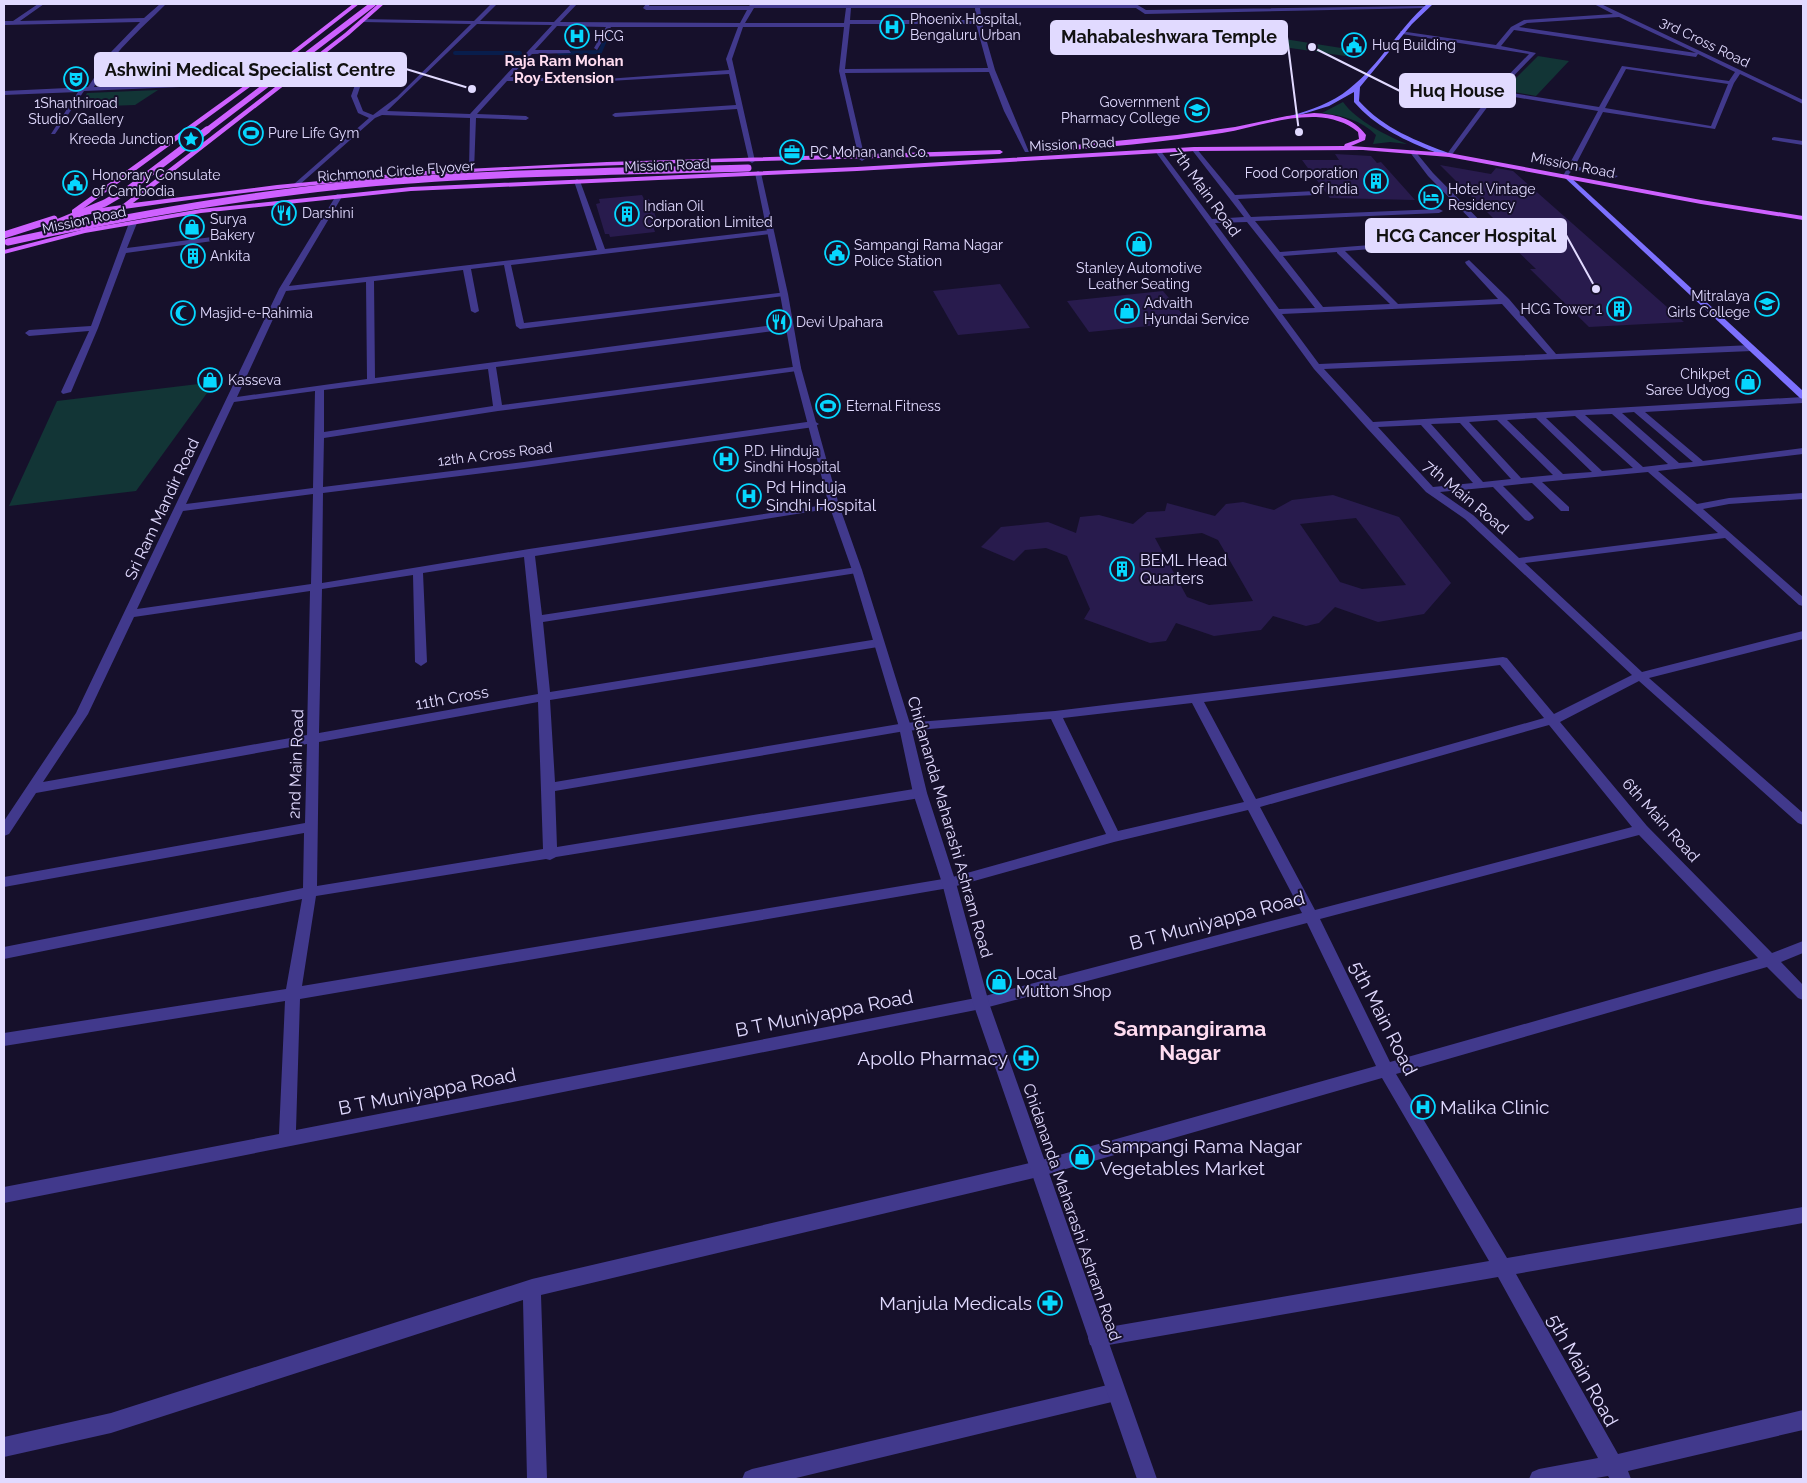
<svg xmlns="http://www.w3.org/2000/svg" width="1807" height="1483" font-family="Raleway,sans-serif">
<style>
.green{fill:#123536}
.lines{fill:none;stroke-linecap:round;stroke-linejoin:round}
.stream{stroke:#081d4c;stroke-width:4}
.building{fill:#281b4d;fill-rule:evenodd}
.minor{fill:#41398c;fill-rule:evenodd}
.tertiary{fill:#41398c;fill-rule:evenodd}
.secondary{fill:#7d71ff;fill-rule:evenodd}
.primary{fill:#ce61ff;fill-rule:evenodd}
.primary-bridge-far1{stroke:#ce61ff;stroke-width:5.5}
.primary-bridge{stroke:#ce61ff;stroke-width:7}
.labels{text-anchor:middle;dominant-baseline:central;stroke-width:4;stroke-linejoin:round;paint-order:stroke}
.far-poi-label{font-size:14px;fill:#e1daff;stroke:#16102b;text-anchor:start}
.far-street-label{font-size:14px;fill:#e1daff;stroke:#16102b}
.far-neighbourhood-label{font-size:15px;font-weight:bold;fill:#ffdcf0;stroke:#16102b}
.street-label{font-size:16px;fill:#e1daff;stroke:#16102b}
.poi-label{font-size:16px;fill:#e1daff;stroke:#16102b;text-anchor:start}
.near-street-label{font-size:19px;fill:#e1daff;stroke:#16102b}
.near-poi-label{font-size:19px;fill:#e1daff;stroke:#16102b;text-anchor:end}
.near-neighbourhood-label{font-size:21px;font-weight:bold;fill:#ffdcf0;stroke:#16102b}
.leader{fill:none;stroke:#e1daff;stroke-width:2}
.callout-dot{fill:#e1daff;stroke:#16102b;stroke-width:2}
.callout{fill:#e1daff;stroke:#e1daff;stroke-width:2}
.callout-label{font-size:18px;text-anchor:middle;font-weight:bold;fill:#111}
</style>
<rect width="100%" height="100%" fill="#16102b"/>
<g class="green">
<polygon points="1278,38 1354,50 1345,56 1270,45"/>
<polygon points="1538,56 1569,61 1536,96 1504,90"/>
<polygon points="158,90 135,105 79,107 87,93"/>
<path d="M1343 102C1357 121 1385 135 1407 144L1390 142 1373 144 1376 135C1361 120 1342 115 1322 113Z"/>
<polygon points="215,382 136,491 9,506 57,401"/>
</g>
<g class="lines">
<g class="stream">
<polyline points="455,53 520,53"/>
<polyline points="559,53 600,52 609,31"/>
</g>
</g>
<g class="building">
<polygon points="1335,154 1371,156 1377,163 1381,162 1415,200 1330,198 1302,160 1339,160"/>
<polygon points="1440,165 1491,174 1496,168 1513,171 1684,322 1589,327 1530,269 1536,269 1508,242 1517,242"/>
<polygon points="642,195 644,199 649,199 659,225 653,226 655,232 610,237 609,234 605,234 596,204 600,203 599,199"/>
<polygon points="1000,284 1030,328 958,335 933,291"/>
<polygon points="1163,291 1189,322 1089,332 1067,301"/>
<path d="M1333 495 1399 517 1451 583 1424 614 1378 622 1335 607 1319 623 1306 626 1273 616 1261 630 1214 636 1176 623 1166 641 1150 643 1084 619 1090 609 1067 556 1046 548 1025 550 1014 561 981 547 1001 527 1048 522 1076 533 1080 517 1099 515 1133 524 1147 512 1165 511 1167 503 1215 516 1226 504 1243 502 1274 510 1292 500ZM1356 518 1406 585 1362 589 1340 582 1300 524ZM1202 533 1218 540 1253 601 1209 605 1187 597 1155 538Z"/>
</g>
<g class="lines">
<g class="minor">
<path d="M38 4H44L20 21 144 18 160 4H166C139 31 112 53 94 87L252 80 255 82 252 84 84 91 55 134H51L78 92 4 95V91L88 87 111 52 140 22 4 25V21H13Z"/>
<path d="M491 4H497L480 21 554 22 571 4H577L560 22 740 23 747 10H646L643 8 646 4H650L649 6H749L751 4 1132 5 1131 4H1136L1146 10 1424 6 1427 8 1145 14 1136 8H980L983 28 995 70 1029 152H1025L1004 111 989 72 845 73 865 159 862 161 859 159 839 71 844 27H743L732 59 755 161 752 163 749 161 737 109 615 117 612 115 615 113 736 105 729 74 609 81 606 79 729 70 726 59 738 27H611L597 50 594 48 606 27 557 26 535 50H569L571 53 532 54 510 77 546 78 548 81H507L477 114 526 116 529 118 526 120 476 118 474 171 469 170 470 118 382 115 375 118 298 186H294V184L369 118 358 113 351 96 359 74 364 75 357 96 363 111 373 115 397 97 471 24 362 22 360 19 474 21ZM754 8H846L844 23H745ZM851 8H975L976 20H850ZM477 24 552 25 470 114 387 111ZM850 24H976L988 68 845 69Z"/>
<path d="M1594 4H1601L1803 100V104L1740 74 1734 83 1715 129 1603 112 1575 166 1618 176 1615 178 1573 169 1566 178 1563 176 1598 111 1497 94 1451 156H1447V154L1493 91 1529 54 1402 34 1400 31 1496 45 1511 27 1524 20 1613 14ZM1619 17 1696 53 1519 27 1527 23ZM1514 30 1696 57 1698 54 1735 72 1729 81 1622 66 1599 107 1499 91 1536 53 1501 46ZM1626 69 1728 84 1711 126 1605 108Z"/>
<polygon points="1774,137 1803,141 1803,145 1772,140 1772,138"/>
<path d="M1192 148H1196L1235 195 1315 191 1319 193 1315 195 1238 199 1251 217 1439 209 1443 211 1439 213 1255 221 1280 252 1487 236 1428 176 1409 151 1414 150 1433 173 1497 238 1493 240 1345 251 1398 304 1498 299 1466 264 1465 262 1469 260 1509 299 1556 354 1752 345 1756 348 1752 351 1324 369 1373 422 1803 397V403L1645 412 1703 461 1803 448V454L1658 471 1697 504 1729 498 1803 493V499L1729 504 1703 509 1803 597V606L1799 605 1725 538 1525 563 1642 672 1803 631V639L1649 678 1803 813V825L1798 823 1639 681 1560 722 1647 826 1772 953 1803 941V953L1781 962 1803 985V1000L1798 998 1767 967 1396 1074 1507 1258 1803 1207V1223L1516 1274 1618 1454 1803 1410V1430L1628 1471 1631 1479H1610L1608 1476 1590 1479H1529L1532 1472 1539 1469 1598 1458 1498 1277 1097 1347 1090 1345 1088 1338 1090 1331 1097 1329 1489 1261 1382 1078 1038 1177 541 1295 547 1479H527L523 1300 111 1433 4 1457V1437L111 1413 532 1279 1038 1161 1376 1066 1307 923 981 1009 4 1203V1187L279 1134 285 1001 4 1046V1033L286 989 302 899 4 959V947L303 888 304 833 4 887V877L305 823 307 744 36 793 9 834 4 836V821L76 713 279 289 337 194 343 195 289 286 597 250 574 181 577 179 580 181 605 249 770 230 774 232 770 234 511 265 524 323 787 292V296H784L520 329 516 326 504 265 471 269 479 311 475 313 471 311 463 270 374 281 375 378 789 323 793 326 789 329 496 367 502 405 800 366 801 368 797 371 498 411 324 438 323 487 524 462 814 421 819 424 814 427 524 468 323 493 322 583 529 549 838 503V507L834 508 535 556 542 615 857 567 862 570 857 573 543 622 550 692 878 639 884 643 878 647 550 700 555 782 905 723 1055 711 1503 657 1507 658 1554 714 1632 675 1465 519 1426 492 1366 427 1314 369 1155 151 1160 150 1212 219 1244 217 1192 150ZM1247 222 1315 308 1279 309 1215 223ZM1337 252V253L1390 304 1323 307 1283 256ZM366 282 367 379 237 397 286 291ZM1502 304 1547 354 1319 364 1282 314ZM488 369 493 406 324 432V390ZM315 391 313 488 186 504 234 402ZM1634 412 1693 462 1679 463 1622 413ZM1612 414 1668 464 1643 467 1585 415ZM1575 416 1633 468 1602 471 1546 418ZM1536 418 1592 472 1563 474 1507 420ZM1497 420 1553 475 1521 478 1469 422ZM1459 423H1460L1511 479 1483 482 1431 424ZM1421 425 1473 483 1433 487 1378 427ZM1648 472 1718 533 1519 558 1473 515 1440 492 1493 487 1525 520 1529 521 1534 518 1533 516 1503 486 1532 483 1561 511H1569V507L1542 482ZM313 494 311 584 137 609 183 511ZM524 557 538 694 319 733 322 589 413 575 415 662 421 666 427 662 423 573ZM310 591 307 735 43 782 88 714 134 617ZM1500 665 1544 718 1256 799 1204 702ZM538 702 543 849 317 886 319 742ZM1192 703 1244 802 1118 831 1063 718ZM1051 719 1106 834 949 878 302 986 316 896 546 859 550 860 556 857 920 798 927 793 920 788 557 847 555 791 905 731ZM1549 725 1632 827 1315 910 1260 807ZM1248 810 1302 913 981 997 296 1130 300 999 949 888 1114 842ZM1639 835 1758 958 1390 1062 1320 919Z"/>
<polygon points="133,221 137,223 127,248 220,236 224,238 220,240 126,253 98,328 71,392 63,394 61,392 89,331 29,336 25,333 29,330 91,326 129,223"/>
<polygon points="1116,1383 1123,1385 1125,1392 1123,1399 1116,1401 792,1479 742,1479 745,1472 752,1469"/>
</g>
<polygon class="tertiary" points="758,171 761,173 788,294 801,368 839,505 862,570 911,727 927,793 956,883 989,1003 1157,1479 1137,1479 973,1003 942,883 913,793 899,727 852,570 829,505 793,368 780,294 755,173"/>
<g class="secondary">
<path d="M1427 4H1433L1412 24 1360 87 1359 101C1384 129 1417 141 1451 154V156C1444 157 1436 152 1429 150 1400 138 1375 126 1354 102V92L1329 106 1290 118V116C1311 110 1332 103 1349 89 1380 65 1398 29 1427 4Z"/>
<polygon points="1564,175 1568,175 1803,391 1803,399 1800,398 1564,177"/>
</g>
<g class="primary">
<path d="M353 4H359L295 54 80 211 122 205 345 33 378 4H384L349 35 133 203 277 185 426 171 607 162 1000 150 1003 152 1000 154C808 162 616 161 424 175 308 184 193 198 78 216L72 214V210L291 52Z"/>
<path d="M1314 113C1334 114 1354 118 1366 135L1365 140 1351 146 1449 153 1701 200 1803 216V220L1701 204 1449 157 1363 150 1194 151 857 171 411 191 201 213 85 233 4 254V250L85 229 201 209 411 187 857 167 1194 147 1344 146 1345 144 1359 139 1358 132C1346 122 1332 118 1316 117 1284 116 1253 128 1222 133 1162 142 1103 148 1043 152L1040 150 1043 148 1177 135 1235 127 1287 116Z"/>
</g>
<polyline class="primary-bridge-far1" points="206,131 373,4"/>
<g class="primary-bridge">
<polyline points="47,227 105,203 129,189 207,130"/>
<polyline points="4,235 54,219"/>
<path d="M8 242C118 218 228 198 340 186 475 172 612 172 748 168"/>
</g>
</g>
<defs>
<g id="hospital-ring" transform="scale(1.25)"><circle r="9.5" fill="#16102b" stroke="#06d7ff" stroke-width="1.5"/><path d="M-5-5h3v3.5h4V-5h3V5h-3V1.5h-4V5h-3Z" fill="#06d7ff"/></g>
<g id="civic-ring" transform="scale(1.25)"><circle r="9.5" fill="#16102b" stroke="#06d7ff" stroke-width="1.5"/><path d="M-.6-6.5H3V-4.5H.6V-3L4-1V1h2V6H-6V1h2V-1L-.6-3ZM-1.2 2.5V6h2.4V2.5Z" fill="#06d7ff"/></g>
<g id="theatre-ring" transform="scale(1.25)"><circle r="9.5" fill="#16102b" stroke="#06d7ff" stroke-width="1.5"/><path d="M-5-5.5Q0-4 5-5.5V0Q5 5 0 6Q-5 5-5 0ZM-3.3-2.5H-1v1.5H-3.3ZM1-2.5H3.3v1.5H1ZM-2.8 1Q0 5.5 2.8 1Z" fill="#06d7ff"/></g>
<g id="university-ring" transform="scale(1.25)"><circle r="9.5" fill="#16102b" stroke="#06d7ff" stroke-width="1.5"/><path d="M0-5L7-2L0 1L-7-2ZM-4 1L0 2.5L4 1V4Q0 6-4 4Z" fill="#06d7ff"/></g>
<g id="stadium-ring" transform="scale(1.25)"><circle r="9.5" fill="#16102b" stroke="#06d7ff" stroke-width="1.5"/><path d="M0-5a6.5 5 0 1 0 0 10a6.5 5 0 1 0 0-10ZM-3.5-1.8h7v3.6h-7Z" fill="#06d7ff"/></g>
<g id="sight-ring" transform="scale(1.25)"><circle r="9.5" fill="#16102b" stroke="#06d7ff" stroke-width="1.5"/><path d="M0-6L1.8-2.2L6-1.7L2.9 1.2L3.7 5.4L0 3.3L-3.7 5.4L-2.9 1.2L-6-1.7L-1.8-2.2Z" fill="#06d7ff"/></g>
<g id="office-ring" transform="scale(1.25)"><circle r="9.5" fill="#16102b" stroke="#06d7ff" stroke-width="1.5"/><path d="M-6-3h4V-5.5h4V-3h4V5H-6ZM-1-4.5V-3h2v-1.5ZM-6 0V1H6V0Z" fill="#06d7ff"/></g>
<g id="building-ring" transform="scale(1.25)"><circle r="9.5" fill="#16102b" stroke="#06d7ff" stroke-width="1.5"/><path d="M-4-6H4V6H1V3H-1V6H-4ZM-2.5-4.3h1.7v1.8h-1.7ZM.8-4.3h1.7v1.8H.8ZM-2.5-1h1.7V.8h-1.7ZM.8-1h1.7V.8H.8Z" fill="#06d7ff"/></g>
<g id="hotel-ring" transform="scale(1.25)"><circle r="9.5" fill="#16102b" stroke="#06d7ff" stroke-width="1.5"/><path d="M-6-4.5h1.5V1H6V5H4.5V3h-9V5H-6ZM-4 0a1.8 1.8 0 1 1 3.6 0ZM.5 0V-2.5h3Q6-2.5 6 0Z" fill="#06d7ff"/></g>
<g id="restaurant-ring" transform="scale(1.25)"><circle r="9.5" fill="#16102b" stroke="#06d7ff" stroke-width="1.5"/><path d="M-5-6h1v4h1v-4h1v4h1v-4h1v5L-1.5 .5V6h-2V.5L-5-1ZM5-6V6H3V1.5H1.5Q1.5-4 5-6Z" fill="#06d7ff"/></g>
<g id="shop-ring" transform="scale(1.25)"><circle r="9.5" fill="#16102b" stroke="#06d7ff" stroke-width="1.5"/><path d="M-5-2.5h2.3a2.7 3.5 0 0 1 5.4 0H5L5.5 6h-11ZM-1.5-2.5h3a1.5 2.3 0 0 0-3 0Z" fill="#06d7ff"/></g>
<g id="school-ring" transform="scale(1.25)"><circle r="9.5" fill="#16102b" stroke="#06d7ff" stroke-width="1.5"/><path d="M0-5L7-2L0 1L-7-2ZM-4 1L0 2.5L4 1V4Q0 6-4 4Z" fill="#06d7ff"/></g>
<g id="mosque-ring" transform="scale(1.25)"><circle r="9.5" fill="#16102b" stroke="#06d7ff" stroke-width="1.5"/><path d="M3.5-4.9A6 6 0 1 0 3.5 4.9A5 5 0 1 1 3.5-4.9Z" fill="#06d7ff"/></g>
<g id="pharmacy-ring" transform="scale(1.25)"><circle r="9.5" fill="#16102b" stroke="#06d7ff" stroke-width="1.5"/><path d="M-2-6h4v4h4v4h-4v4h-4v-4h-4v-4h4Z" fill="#06d7ff"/></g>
</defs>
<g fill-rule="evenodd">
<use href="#hospital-ring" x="892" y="27"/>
<use href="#hospital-ring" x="577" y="36"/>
<use href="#civic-ring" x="1354" y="45"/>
<use href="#theatre-ring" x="76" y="79"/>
<use href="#university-ring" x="1197" y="110"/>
<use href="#stadium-ring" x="251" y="133"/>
<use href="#sight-ring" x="191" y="139"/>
<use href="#office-ring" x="792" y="152"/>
<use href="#building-ring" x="1376" y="181"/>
<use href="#civic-ring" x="75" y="183"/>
<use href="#hotel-ring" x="1431" y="197"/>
<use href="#restaurant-ring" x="284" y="213"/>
<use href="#building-ring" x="627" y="214"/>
<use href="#shop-ring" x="192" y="227"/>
<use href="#shop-ring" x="1139" y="244"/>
<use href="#civic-ring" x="837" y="253"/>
<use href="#building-ring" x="193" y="256"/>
<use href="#school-ring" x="1767" y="304"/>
<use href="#building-ring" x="1619" y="309"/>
<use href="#shop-ring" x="1127" y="311"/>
<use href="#mosque-ring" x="183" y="313"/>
<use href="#restaurant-ring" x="779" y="322"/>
<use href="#shop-ring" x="210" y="380"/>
<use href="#shop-ring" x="1748" y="382"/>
<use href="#stadium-ring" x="828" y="406"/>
<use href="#hospital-ring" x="726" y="459"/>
<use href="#hospital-ring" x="749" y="496"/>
<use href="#building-ring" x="1122" y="569"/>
<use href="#shop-ring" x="999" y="982"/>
<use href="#pharmacy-ring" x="1026" y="1058"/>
<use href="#hospital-ring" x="1423" y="1107"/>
<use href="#shop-ring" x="1082" y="1157"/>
<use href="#pharmacy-ring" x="1050" y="1303"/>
</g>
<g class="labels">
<g class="far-poi-label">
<text x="910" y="19">Phoenix Hospital,<tspan x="910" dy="16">Bengaluru Urban</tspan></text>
<text x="594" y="36">HCG</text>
<text x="1372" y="45">Huq Building</text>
<text x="1180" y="102" text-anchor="end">Government<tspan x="1180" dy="16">Pharmacy College</tspan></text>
<text x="76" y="103" text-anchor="middle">1Shanthiroad<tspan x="76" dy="16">Studio/Gallery</tspan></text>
<text x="268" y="133">Pure Life Gym</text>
<text x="174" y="139" text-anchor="end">Kreeda Junction</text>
<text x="810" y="152">PC Mohan and Co.</text>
<text x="1358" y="173" text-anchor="end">Food Corporation<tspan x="1358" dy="16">of India</tspan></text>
<text x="92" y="175">Honorary Consulate<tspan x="92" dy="16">of Cambodia</tspan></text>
<text x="1448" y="189">Hotel Vintage<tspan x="1448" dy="16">Residency</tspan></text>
<text x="644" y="206">Indian Oil<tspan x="644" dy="16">Corporation Limited</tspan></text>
<text x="302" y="213">Darshini</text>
<text x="210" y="219">Surya<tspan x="210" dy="16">Bakery</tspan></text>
<text x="854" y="245">Sampangi Rama Nagar<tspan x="854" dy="16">Police Station</tspan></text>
<text x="210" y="256">Ankita</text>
<text x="1139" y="268" text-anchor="middle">Stanley Automotive<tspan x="1139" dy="16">Leather Seating</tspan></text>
<text x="1750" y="296" text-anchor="end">Mitralaya<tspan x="1750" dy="16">Girls College</tspan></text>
<text x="1144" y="303">Advaith<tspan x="1144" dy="16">Hyundai Service</tspan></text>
<text x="1602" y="309" text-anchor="end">HCG Tower 1</text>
<text x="200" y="313">Masjid-e-Rahimia</text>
<text x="796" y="322">Devi Upahara</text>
<text x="1730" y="374" text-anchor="end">Chikpet<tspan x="1730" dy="16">Saree Udyog</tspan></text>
<text x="228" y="380">Kasseva</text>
<text x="846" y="406">Eternal Fitness</text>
<text x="744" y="451">P.D. Hinduja<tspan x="744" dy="16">Sindhi Hospital</tspan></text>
</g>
<g class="far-street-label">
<text transform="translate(1705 42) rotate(26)">3rd Cross Road</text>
<text transform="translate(1072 144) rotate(-3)">Mission Road</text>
<text transform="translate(667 165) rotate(-2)">Mission Road</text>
<text transform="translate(1573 165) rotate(11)">Mission Road</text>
<text transform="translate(396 171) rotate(-4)">Richmond Circle Flyover</text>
<text transform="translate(84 220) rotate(-12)">Mission Road</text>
<text transform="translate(495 454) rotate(-7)">12th A Cross Road</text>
</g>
<g class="far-neighbourhood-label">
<text x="564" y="61">Raja Ram Mohan<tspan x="564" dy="17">Roy Extension</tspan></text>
</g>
<g class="street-label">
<text transform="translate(1206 192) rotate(54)">7th Main Road</text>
<text transform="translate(1466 497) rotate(40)">7th Main Road</text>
<text transform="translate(162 509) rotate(-65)">Sri Ram Mandir Road</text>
<text transform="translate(452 698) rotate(-10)">11th Cross</text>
<text transform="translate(296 764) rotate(-88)">2nd Main Road</text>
<text transform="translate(1661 820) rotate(48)">6th Main Road</text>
<text transform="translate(950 827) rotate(74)">Chidananda Maharashi Ashram Road</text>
<text transform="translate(1072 1212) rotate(71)">Chidananda Maharashi Ashram Road</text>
</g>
<g class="poi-label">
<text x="766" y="487">Pd Hinduja<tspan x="766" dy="18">Sindhi Hospital</tspan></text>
<text x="1140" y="560">BEML Head<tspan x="1140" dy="18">Quarters</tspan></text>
<text x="1016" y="973">Local<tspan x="1016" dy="18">Mutton Shop</tspan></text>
</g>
<g class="near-street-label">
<text transform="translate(1217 920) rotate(-15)">B T Muniyappa Road</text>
<text transform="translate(824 1013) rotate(-11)">B T Muniyappa Road</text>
<text transform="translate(1384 1018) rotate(63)">5th Main Road</text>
<text transform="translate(427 1091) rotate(-11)">B T Muniyappa Road</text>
<text transform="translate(1583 1370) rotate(61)">5th Main Road</text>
</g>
<g class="near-poi-label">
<text x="1008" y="1058">Apollo Pharmacy</text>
<text x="1440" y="1107" text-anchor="start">Malika Clinic</text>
<text x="1100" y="1146" text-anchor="start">Sampangi Rama Nagar<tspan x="1100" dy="22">Vegetables Market</tspan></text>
<text x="1032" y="1303">Manjula Medicals</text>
</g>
<g class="near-neighbourhood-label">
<text x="1190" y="1028">Sampangirama<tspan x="1190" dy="24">Nagar</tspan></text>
</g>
</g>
<path class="leader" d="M1299 132L1287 37M472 89L406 69M1312 47L1400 91M1596 289L1566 235"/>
<g class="callout-dot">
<circle cx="1299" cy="132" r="5"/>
<circle cx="472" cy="89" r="5"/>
<circle cx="1312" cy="47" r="5"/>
<circle cx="1596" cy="289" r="5"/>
</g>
<g class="callout">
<rect x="1051" y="21" width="236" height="33" rx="5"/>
<rect x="95" y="53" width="311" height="33" rx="5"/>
<rect x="1400" y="74" width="115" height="33" rx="5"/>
<rect x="1366" y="219" width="200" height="33" rx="5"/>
</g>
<g class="callout-label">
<text x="1169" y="43">Mahabaleshwara Temple</text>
<text x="250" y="76">Ashwini Medical Specialist Centre</text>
<text x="1457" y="97">Huq House</text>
<text x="1466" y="242">HCG Cancer Hospital</text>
</g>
<rect width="1807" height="1483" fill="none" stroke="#e1daff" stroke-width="10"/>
</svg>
